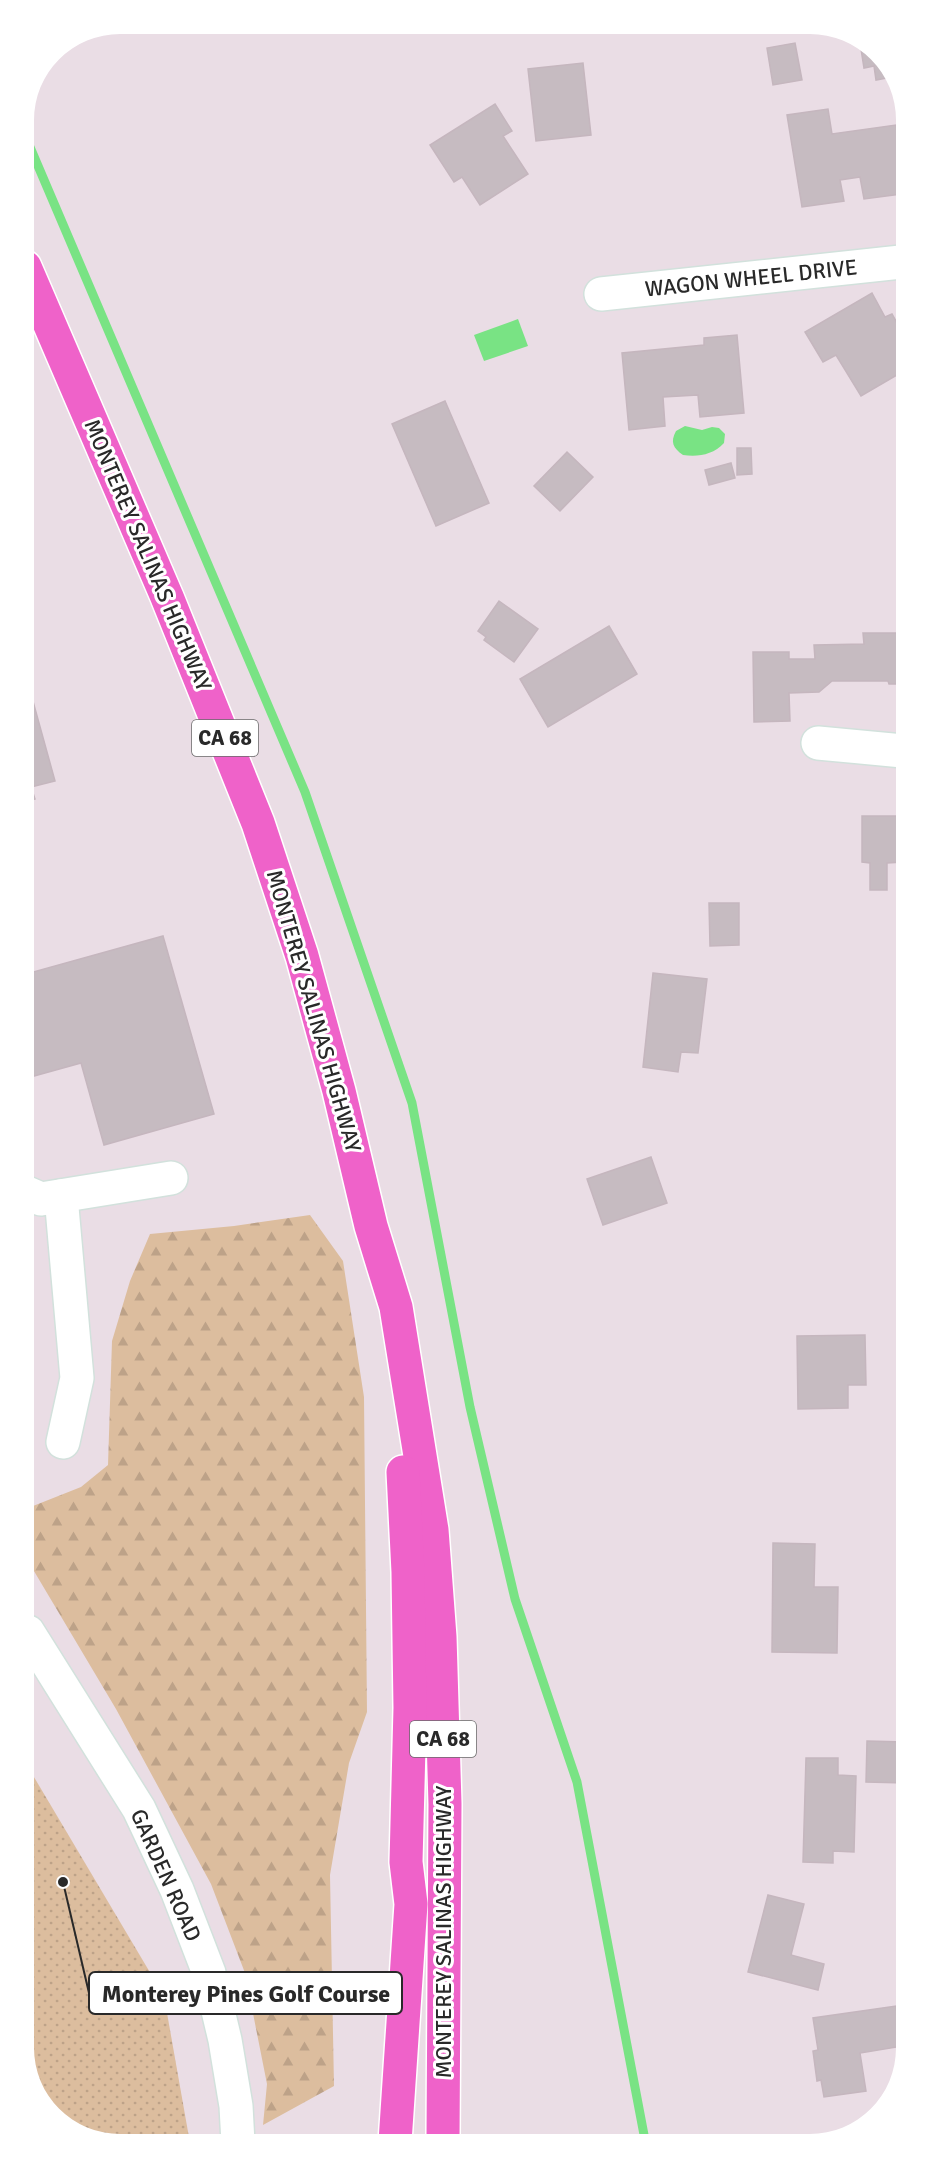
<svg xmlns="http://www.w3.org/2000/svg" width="930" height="2168" font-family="Signika,sans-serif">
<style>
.grass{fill:url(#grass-dots)}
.forest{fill:url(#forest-firs)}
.water{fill:#79e384}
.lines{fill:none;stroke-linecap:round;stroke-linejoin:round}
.stream{stroke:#79e384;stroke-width:9}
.building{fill:#c6bbc1;stroke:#c5b6be;stroke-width:1.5}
.minor-casing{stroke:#d2e1dc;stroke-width:36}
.highway-casing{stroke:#fff;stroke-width:36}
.minor{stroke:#fff;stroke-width:33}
.highway{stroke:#ef62c9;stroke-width:33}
.labels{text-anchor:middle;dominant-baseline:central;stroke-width:6;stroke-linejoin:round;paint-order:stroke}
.shield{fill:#fff;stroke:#696969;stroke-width:1.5}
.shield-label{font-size:21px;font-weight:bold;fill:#292929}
.street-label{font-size:22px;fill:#292929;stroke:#fff}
.leader{fill:none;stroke:#292929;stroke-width:2}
.callout-dot{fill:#292929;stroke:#fff;stroke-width:2}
.callout{fill:#fff;stroke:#292929;stroke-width:2}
.callout-label{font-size:24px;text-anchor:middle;font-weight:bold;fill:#292929}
</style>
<defs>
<pattern id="grass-dots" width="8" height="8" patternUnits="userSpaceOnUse" patternTransform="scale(1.5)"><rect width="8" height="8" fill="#dcbd9e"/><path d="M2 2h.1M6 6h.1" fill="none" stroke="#bda288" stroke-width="1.8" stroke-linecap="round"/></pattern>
<pattern id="forest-firs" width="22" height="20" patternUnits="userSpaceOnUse" patternTransform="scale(1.5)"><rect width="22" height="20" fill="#dcbd9e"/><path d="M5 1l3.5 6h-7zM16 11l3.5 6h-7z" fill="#bda288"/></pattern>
</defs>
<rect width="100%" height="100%" fill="#eadde5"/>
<polygon class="grass" points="28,1767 164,1996 190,2143 114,2144 62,2124 29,2079"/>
<polygon class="forest" points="310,1215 343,1261 364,1397 367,1712 349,1763 330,1875 334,2086 263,2125 267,2084 245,1973 211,1884 116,1709 28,1561 28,1508 81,1487 108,1465 112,1341 130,1281 150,1234 234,1226"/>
<g class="water">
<polygon points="518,319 528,346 484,361 474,335"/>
<path d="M685 426 702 430 712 427 719 428 725 434 724 443C713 455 698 457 683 455 673 448 670 442 676 431Z"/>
</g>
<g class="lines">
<polyline class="stream" points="24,133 305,792 412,1103 470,1407 515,1599 577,1782 645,2140"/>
</g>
<g class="building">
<polygon points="795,43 802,80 773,85 767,48"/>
<polygon points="871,47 892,77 876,80 874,66 864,68 861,49"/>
<polygon points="583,63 591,135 536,141 528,69"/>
<polygon points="495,104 512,131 503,136 528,174 480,205 462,177 454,182 430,145"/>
<polygon points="828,109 832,134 896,125 901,155 901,194 864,199 860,177 840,180 844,201 802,207 787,115"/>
<polygon points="872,293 885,317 892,314 901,330 902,372 861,396 836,355 823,362 805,332"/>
<polygon points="737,335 744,413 700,417 698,395 663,397 665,426 629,430 622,353 704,345 704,338"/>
<polygon points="445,401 489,503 436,526 392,424"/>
<polygon points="737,448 751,448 752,474 737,475"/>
<polygon points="567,452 593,477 560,511 534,486"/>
<polygon points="731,463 735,478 709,485 705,470"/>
<polygon points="499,601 538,629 514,662 484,640 486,637 478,631"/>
<polygon points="609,626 637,674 548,727 520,679"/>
<polygon points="863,633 902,633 902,684 889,684 888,681 832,681 819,692 789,693 790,721 754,722 753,652 789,652 789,659 815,659 814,645 864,644"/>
<polygon points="26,676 55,781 31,787 35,799 26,802"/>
<polygon points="862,816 903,816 903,862 887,863 887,890 870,890 870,863 862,862"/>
<polygon points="709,903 739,903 739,945 710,946"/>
<polygon points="163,936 214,1114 104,1145 81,1063 27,1078 26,974"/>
<polygon points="653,973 707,979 698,1053 681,1052 678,1072 643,1067"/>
<polygon points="897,1085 903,1085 904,1123 897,1123"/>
<polygon points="651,1157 667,1203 603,1225 587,1179"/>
<polygon points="865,1335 866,1385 848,1385 848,1408 798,1409 797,1336"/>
<polygon points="773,1543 815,1544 814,1587 838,1587 837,1653 772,1652"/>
<polygon points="867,1741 905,1742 905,1783 866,1782"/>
<polygon points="806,1758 838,1758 838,1775 856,1776 854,1852 833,1851 833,1863 803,1862"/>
<polygon points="768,1895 804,1904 791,1955 824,1964 818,1990 748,1972"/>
<polygon points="896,2006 903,2046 860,2053 866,2091 824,2097 821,2080 817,2081 813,2051 818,2050 813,2018"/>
</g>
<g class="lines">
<g class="minor-casing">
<g id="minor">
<polyline points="601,294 901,262"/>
<polyline points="818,743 903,751"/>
<polyline points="27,1193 41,1199 171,1178"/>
<polyline points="61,1196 77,1378 63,1442"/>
<polyline points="28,1632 139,1809 177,1890 209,1973 225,2040 236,2106 238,2143"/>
</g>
</g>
<g class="highway-casing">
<g id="highway">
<polyline points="25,267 167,597 258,823 302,956 339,1091 371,1226 396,1307 432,1530 440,1637 445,1804 443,2141"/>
<polyline points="395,2142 411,1904 406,1862 410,1708 408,1572 403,1472"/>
</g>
</g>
<use href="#minor" class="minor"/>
<use href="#highway" class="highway"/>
</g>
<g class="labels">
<g class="shield">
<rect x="192" y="720" width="66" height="36" rx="4.5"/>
<rect x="410" y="1721" width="66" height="36" rx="4.5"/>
</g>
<g class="shield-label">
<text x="225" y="738">CA 68</text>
<text x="443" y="1739">CA 68</text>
</g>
<g class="street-label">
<text transform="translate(751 278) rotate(-6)">WAGON WHEEL DRIVE</text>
<text transform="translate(148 555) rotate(67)">MONTEREY SALINAS HIGHWAY</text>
<text transform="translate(314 1011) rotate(74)">MONTEREY SALINAS HIGHWAY</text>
<text transform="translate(166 1875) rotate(66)">GARDEN ROAD</text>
<text transform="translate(443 1932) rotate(-90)">MONTEREY SALINAS HIGHWAY</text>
</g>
</g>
<path d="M0 0H930V2168H0ZM120 34H810A86 86 0 0 1 896 120V2048A86 86 0 0 1 810 2134H120A86 86 0 0 1 34 2048V120A86 86 0 0 1 120 34Z" fill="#fff" fill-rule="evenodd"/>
<path class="leader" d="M63 1882L89 1993"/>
<circle class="callout-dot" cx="63" cy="1882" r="6"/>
<rect class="callout" x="89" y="1972" width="313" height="42" rx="6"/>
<g class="callout-label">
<text x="246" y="2002">Monterey Pines Golf Course</text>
</g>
</svg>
